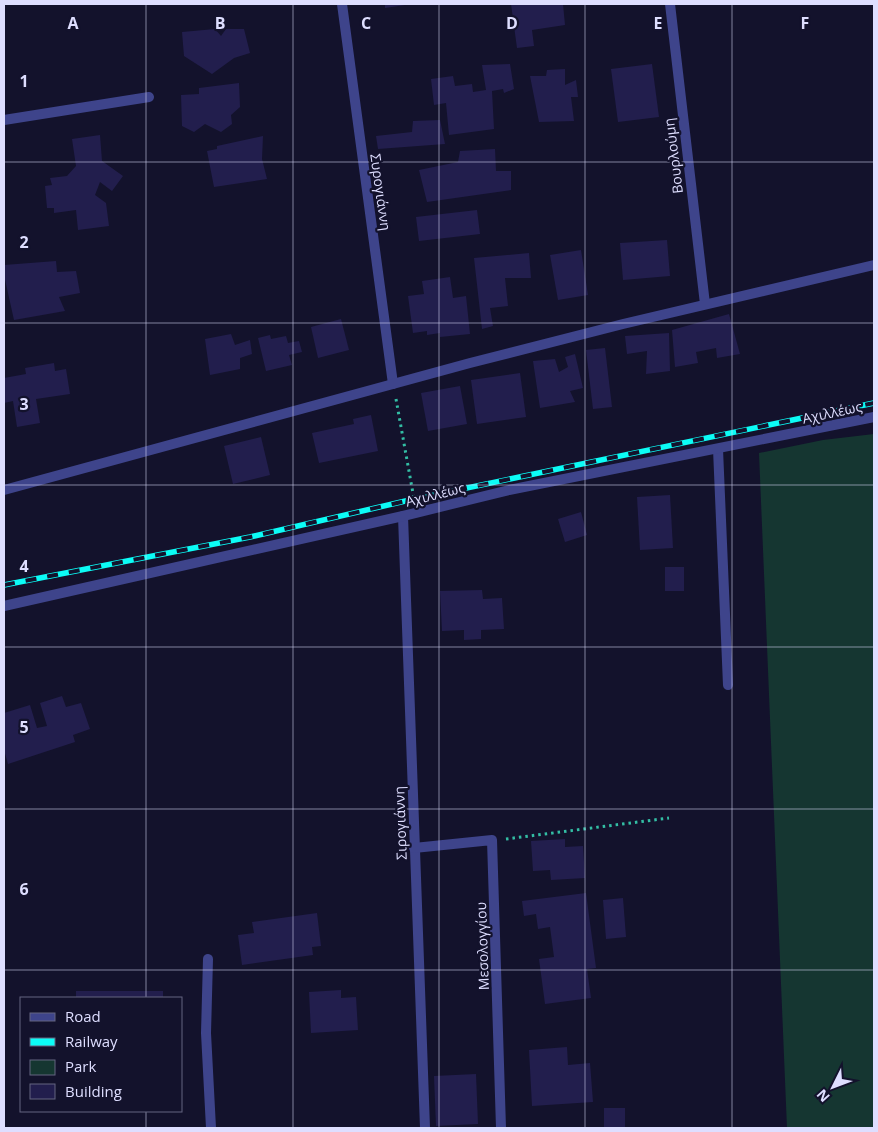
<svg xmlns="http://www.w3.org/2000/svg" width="878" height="1132" font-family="'Open Sans',sans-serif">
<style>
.green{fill:#153631}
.building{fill:#221e4d}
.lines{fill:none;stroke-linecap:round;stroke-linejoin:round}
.path{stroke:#33bea4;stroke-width:3;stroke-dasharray:2.5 4;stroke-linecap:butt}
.minor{stroke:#3e448b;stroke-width:10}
.tertiary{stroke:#3e448b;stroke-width:10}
.rail-casing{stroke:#0cfcf6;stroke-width:5.5}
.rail{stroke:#13122c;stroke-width:4;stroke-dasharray:11;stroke-linecap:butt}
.grid{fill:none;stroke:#dedeff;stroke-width:1;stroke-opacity:0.55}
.labels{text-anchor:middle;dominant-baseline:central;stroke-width:4.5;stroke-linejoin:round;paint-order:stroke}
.street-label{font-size:14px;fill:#dedeff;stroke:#13122c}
.grid-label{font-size:16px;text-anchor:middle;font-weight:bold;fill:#dedeff;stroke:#13122c;stroke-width:4.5;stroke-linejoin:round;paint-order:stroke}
</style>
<rect width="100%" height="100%" fill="#13122c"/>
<polygon class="green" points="874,434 874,1128 787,1128 759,453 823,440"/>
<g class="building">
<polygon points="385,4 405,4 405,5 385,8"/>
<polygon points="511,4 563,4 565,25 532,30 534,46 517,48"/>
<polygon points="215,29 221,36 226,29 244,29 250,53 234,58 212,74 184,56 182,32"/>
<polygon points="510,64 514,89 504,93 503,89 492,91 494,129 449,135 446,103 434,105 431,79 453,76 455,86 472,84 473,92 486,90 482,65"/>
<polygon points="652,64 659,117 618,122 611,69"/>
<polygon points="565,69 565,85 576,80 578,97 571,97 574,121 539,122 530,76 546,76 547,70"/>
<polygon points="239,83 240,107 231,115 232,124 221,132 205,124 194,132 182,126 181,95 199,94 199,88"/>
<polygon points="440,120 445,144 378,149 376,136 412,132 413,121"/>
<polygon points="100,135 102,161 123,176 112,191 100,182 95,195 106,203 109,226 78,230 76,210 54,213 54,208 47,208 45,186 52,185 50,178 67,176 76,166 72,139"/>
<polygon points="263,136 262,159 267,179 214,187 207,151 217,149 217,146"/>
<polygon points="495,149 496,171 511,171 511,190 427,202 419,170 458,162 460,151"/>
<polygon points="477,210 480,234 419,241 416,217"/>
<polygon points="667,240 670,276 623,280 620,243"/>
<polygon points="581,250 588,295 558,300 550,255"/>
<polygon points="529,253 531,278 505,278 508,306 490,308 493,326 482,329 474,258"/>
<polygon points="56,261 57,272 76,271 80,293 59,297 65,311 14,320 4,275 4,265"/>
<polygon points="450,277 453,298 466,296 470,334 440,337 440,333 427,335 427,331 413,333 408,296 424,294 422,281"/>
<polygon points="729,314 740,354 717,358 716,348 696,352 698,363 675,367 672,330"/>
<polygon points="341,319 349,350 318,358 311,327"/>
<polygon points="669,333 670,371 646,374 647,351 627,354 625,336"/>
<polygon points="231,334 235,345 250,340 252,354 240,358 240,369 210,375 205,339"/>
<polygon points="270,335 271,339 286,336 288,343 299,341 302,352 289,355 292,365 266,371 258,338"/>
<polygon points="605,348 612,407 593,409 586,350"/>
<polygon points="575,354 583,388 570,391 575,402 540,408 533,361 555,359 559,372 568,367 565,357"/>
<polygon points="54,363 55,371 66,369 70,394 36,399 40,423 17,427 13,401 4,403 4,378 26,374 25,368"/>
<polygon points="520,373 526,417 477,424 471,380"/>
<polygon points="460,386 467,424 428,431 421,393"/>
<polygon points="371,415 378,451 319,463 312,433 354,424 353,419"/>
<polygon points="261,437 270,475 233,484 224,446"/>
<polygon points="670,495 673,548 640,550 637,497"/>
<polygon points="581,512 587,535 565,542 558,519"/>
<rect x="665" y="567" width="19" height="24"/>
<polygon points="482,590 483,599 502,598 504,629 481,630 481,639 464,640 464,630 442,631 440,591"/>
<polygon points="62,696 66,707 81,703 90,729 73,735 75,742 8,764 4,750 4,713 30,705 37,728 47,726 40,703"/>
<polygon points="565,839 565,847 583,846 585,878 551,880 550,870 533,871 531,841"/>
<polygon points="586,893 596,968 587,969 591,998 545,1004 539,959 554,957 550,927 538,929 536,914 524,916 522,901"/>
<polygon points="623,898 626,937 606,939 603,900"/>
<polygon points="317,913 321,946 312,947 313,955 242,965 238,935 254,933 252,922"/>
<polygon points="341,990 341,998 356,997 358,1030 311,1033 309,992"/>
<rect x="76" y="991" width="87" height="7"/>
<polygon points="567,1047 568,1065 590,1063 593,1102 532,1106 529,1050"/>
<polygon points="476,1074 478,1124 436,1126 434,1076"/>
<rect x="604" y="1108" width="21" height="20"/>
</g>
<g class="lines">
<g class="path">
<polyline points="396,399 414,499"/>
<polyline points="506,839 669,818"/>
</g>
<g class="minor">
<polyline points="342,4 393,384"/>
<polyline points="670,4 705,304"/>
<polyline points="4,120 149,97"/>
<polyline points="718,449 728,685"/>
<polyline points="4,490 470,363 623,324 874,265"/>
<polyline points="403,516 425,1128"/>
<polyline points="414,848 492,840 501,1128"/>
<polyline points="208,959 206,1033 211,1128"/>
</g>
<polyline class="tertiary" points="4,606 403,516 509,490 874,417"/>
<g class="rail-casing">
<polyline id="rail" points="4,585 250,537 414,499 874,403"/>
</g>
<use href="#rail" class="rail"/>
</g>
<path class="grid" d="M146 4V998M293 4V1128M439 4V1128M585 4V1128M732 4V1128M4 162H874M4 323H874M4 485H874M4 647H874M4 809H874M4 970H874M146 1111V1128"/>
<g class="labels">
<g class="street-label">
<text transform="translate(673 156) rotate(-97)">Βουρλούμη</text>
<text transform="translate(381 192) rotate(82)">Συρογιάννη</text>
<text transform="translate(832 412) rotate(-12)">Αχιλλέως</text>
<text transform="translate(435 494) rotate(-14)">Αχιλλέως</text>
<text transform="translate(400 823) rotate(-92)">Σιρογιάννη</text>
<text transform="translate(482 946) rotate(-92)">Μεσολογγίου</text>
</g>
</g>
<g class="grid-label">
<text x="73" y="29">A</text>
<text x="220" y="29">B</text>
<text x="366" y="29">C</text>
<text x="512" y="29">D</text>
<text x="658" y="29">E</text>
<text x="805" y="29">F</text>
<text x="24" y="87">1</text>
<text x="24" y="248">2</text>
<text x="24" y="410">3</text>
<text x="24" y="572">4</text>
<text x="24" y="733">5</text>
<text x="24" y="895">6</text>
</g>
<rect width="878" height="1132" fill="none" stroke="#dedeff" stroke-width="10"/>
<rect x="20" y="997" width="162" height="115" fill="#13122c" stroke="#646480"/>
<rect x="30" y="1013" width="25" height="8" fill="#3e448b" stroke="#646480"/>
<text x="65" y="1022" font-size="15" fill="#dedeff">Road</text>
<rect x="30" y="1038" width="25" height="8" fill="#0cfcf6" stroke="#646480"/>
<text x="65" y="1047" font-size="15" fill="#dedeff">Railway</text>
<rect x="30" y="1060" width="25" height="15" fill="#153631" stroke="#646480"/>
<text x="65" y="1072" font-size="15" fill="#dedeff">Park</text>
<rect x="30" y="1084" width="25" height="15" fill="#221e4d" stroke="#646480"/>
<text x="65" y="1097" font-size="15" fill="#dedeff">Building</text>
<g transform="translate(833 1087) rotate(228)" stroke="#13122c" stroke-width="4" paint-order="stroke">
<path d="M0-4L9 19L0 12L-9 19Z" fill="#dedeff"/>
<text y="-8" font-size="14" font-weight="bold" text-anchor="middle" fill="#dedeff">N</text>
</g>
</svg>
